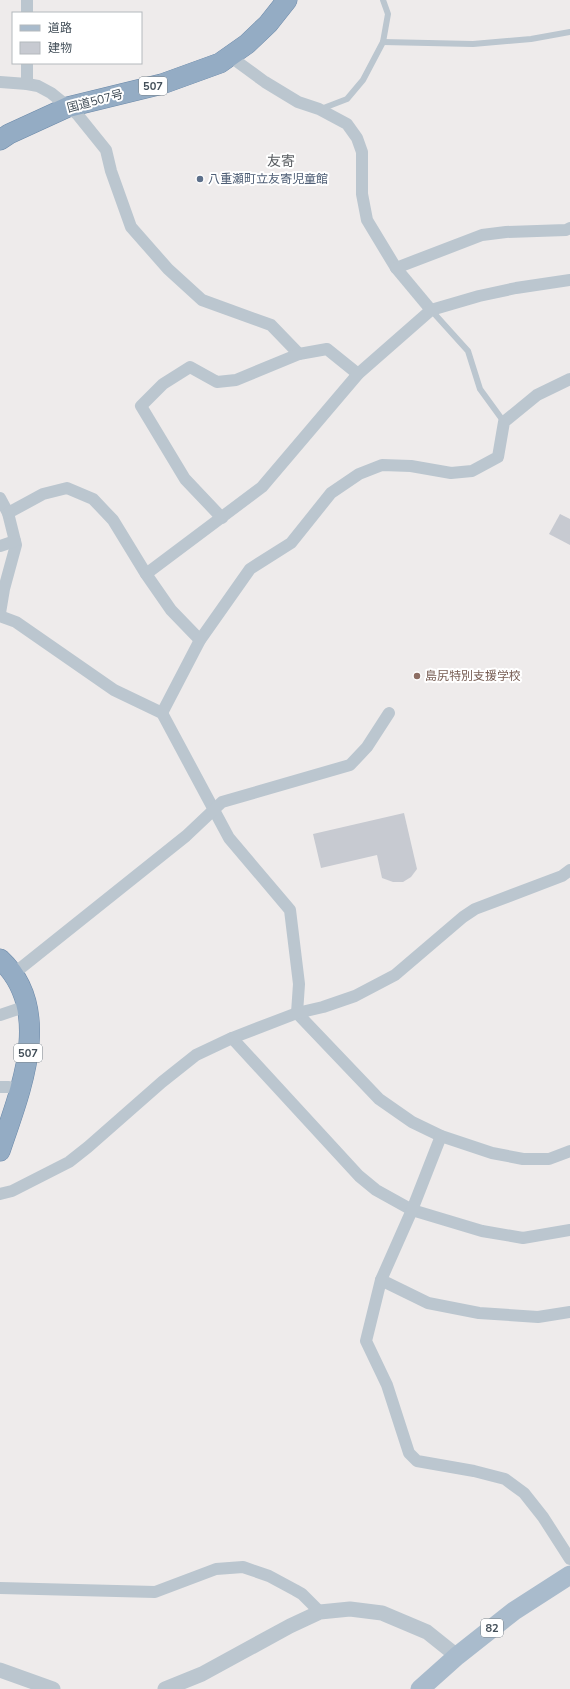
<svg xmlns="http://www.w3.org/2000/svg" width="570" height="1689" font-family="'Nunito Sans','Noto Sans JP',sans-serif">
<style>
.building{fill:#c7cad1}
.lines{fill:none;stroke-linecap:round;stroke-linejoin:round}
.trunk-casing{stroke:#6b89a9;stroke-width:21}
.service{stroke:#bbc6cf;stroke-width:6}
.minor{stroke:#bbc6cf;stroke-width:12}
.tertiary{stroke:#bbc6cf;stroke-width:15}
.primary{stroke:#a9bbcc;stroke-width:19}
.trunk{stroke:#94acc4;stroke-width:20}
.service-dot{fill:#5c6f8a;stroke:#fff;stroke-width:1.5}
.education-dot{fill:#8d6e63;stroke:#fff;stroke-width:1.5}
.labels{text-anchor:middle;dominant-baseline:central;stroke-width:4;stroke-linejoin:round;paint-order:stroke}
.shield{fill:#fff;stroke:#7b848b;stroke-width:1}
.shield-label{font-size:11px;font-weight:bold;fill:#434f59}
.street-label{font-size:12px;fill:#434f59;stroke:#fff}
.service-label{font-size:12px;fill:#4e5e75;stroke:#fff;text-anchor:start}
.education-label{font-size:12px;fill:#785e54;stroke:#fff;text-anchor:start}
.quarter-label{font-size:14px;fill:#585c60;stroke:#fff}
</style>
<rect width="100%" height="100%" fill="#eeebeb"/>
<g class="building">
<polygon points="560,514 570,519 570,545 549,534"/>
<polygon points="404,813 417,869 411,877 403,882 393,882 382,878 377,855 321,868 313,834"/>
</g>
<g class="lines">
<g class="trunk-casing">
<g id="trunk">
<polyline points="0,140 9,134 68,107 162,84 220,63 247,44 268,24 287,0"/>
<path d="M0 959C55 1010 20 1091 0 1151"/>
</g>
</g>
<g class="service">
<polyline points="383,42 473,44 531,39 570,32"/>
<polyline points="321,109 347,99 363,80 383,42 388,14 383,0"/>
<polyline points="431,310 468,351 480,389 504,422"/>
</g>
<g class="minor">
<polyline points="27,13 27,0"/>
<polyline points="234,54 239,63 265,82 298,102 319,109 347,124 357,138 362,152 362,194 367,220 396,268 431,310"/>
<polyline points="0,82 27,84 38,86 51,93 77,114 106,150 111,171 131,227 168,269 202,300 271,325 299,354"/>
<polyline points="27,84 27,63"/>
<polyline points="396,268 482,235 506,232 566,230 570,228"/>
<polyline points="0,498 8,513 16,545 4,589 0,613"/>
<polyline points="8,513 43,494 67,488 93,499 113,520 146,574 171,610 200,640"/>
<polyline points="222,518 185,479 141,406 163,384 190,367 217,382 236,380 299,354 327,349 358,374"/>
<polyline points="0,546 15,541"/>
<polyline points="146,574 262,487 358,374 431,310 479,296 516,288 570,280"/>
<polyline points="0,616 16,622 114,690 162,713 229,838 290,910 299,984 297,1013 379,1099 412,1122 441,1136 492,1153 523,1159 549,1159 570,1151"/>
<polyline points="162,713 200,640 250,569 291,543 331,493 359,474 382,465 411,466 451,473 472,471 498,457 504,422 537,395 570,379"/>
<polyline points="14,974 22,967 186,836 222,802 350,765 367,747 389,713"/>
<polyline points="0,1015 27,1006"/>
<polyline points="232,1038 359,1176 376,1190 412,1210 482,1231 523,1238 570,1230"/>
<polyline points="0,1087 9,1087 19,1091"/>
<polyline points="441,1136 412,1210 381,1280 428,1303 479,1313 538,1317 570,1312"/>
<polyline points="0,1194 12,1191 69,1162 88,1147 162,1082 196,1055 232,1038 297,1013 323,1007 355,996 395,975 463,917 475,909 562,876 570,870"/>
<polyline points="381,1280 366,1341 387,1385 409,1453 417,1461 474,1471 505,1479 524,1493 543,1517 570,1559"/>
<polyline points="0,1588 155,1592 216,1569 243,1567 269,1576 295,1590 302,1594 320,1612"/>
</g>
<g class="tertiary">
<polyline points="0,1670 53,1689"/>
<polyline points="165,1689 202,1674 290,1626 320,1612 350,1609 382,1613 427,1632 457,1656"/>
</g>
<polyline class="primary" points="420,1689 457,1656 514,1611 570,1575"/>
<use href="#trunk" class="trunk"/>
</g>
<circle class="service-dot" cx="200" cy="179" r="4"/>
<circle class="education-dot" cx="417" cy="676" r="4"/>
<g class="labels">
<g class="shield">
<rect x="139" y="77" width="28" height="18" rx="3"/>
<rect x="14" y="1044" width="28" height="18" rx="3"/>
<rect x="481" y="1619" width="22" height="18" rx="3"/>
</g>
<g class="shield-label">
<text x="153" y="86">507</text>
<text x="28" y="1053">507</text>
<text x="492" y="1628">82</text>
</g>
<g class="street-label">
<text transform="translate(95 101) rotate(-15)">国道507号</text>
</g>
<g class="service-label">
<text x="208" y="179">八重瀬町立友寄児童館</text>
</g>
<g class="education-label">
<text x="425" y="676">島尻特別支援学校</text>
</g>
<g class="quarter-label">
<text x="281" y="161">友寄</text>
</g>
</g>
<rect x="12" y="12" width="130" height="52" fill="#ffffff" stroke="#b4b9bd"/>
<rect x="20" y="25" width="20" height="6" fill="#a9bbcc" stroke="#b4b9bd"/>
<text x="48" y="32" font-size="12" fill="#434f59">道路</text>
<rect x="20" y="42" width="20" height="12" fill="#c7cad1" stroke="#b4b9bd"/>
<text x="48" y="52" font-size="12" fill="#434f59">建物</text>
</svg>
